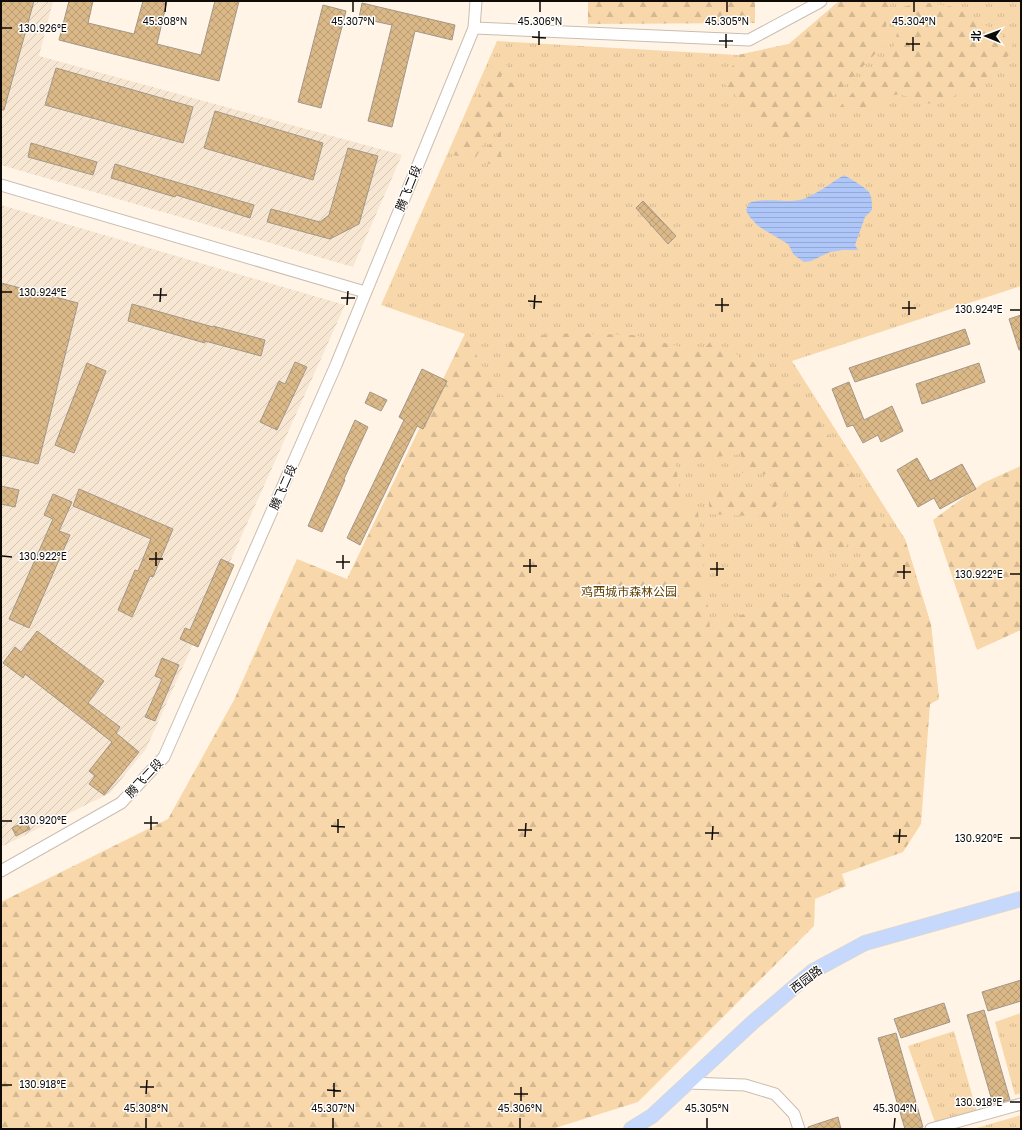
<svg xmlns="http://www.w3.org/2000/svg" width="1022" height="1130" font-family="'Golos Text','Noto Sans SC',sans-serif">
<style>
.industrial{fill:url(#industrial-furrows)}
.grass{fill:url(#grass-tufts)}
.forest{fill:url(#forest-firs);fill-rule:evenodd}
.water{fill:url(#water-rules)}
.building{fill:url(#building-cross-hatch);stroke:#a1978a}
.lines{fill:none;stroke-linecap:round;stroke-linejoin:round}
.minor-casing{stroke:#c9beb1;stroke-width:13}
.major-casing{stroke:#d9d8d7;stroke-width:16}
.minor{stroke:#fff;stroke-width:11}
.major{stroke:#c7d8fd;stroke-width:14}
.ticks{fill:none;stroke:#0f0b07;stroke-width:1.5}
.labels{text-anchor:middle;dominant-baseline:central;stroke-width:3;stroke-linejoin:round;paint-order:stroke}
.street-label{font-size:12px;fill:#0f0b07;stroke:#fff}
.park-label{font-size:12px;fill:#613f00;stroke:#fff}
.ticks-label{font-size:10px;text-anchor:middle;fill:#0f0b07;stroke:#fff;stroke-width:3;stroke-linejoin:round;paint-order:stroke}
</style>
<defs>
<pattern id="industrial-furrows" width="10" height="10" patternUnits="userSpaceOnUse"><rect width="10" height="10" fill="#f7e7d2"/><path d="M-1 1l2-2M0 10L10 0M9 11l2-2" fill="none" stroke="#d3c5b3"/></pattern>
<pattern id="grass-tufts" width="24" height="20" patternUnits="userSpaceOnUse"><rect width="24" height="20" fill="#f8d8ab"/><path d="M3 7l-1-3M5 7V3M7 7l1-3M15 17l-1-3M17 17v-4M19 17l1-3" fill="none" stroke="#d3b892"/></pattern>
<pattern id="forest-firs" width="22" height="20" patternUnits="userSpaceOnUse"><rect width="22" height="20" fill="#f8d8ab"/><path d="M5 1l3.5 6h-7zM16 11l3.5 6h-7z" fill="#d3b892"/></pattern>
<pattern id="water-rules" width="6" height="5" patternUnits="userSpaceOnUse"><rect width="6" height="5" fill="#afc6f8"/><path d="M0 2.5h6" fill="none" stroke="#95a9d3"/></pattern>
<pattern id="building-cross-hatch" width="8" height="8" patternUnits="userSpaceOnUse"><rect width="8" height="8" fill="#dbb888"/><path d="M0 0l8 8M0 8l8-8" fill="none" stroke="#bb9d74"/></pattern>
</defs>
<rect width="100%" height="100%" fill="#fff4e5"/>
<g class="industrial">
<polygon points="1,1 53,1 39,56 402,155 353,267 1,165"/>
<polygon points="1,205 345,305 146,749 110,793 1,847"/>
</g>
<g class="grass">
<polygon points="839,1 1021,1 1021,286 792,361 905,539 931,625 939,699 816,770 814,926 181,925 465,334 381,305 497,41 738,55 789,44"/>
<polygon points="1021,1013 1021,1093 1015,1095 995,1022"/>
<polygon points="954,1031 978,1116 937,1128 908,1046"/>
<polygon points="1021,1115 1021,1129 973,1129"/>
</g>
<g class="forest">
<polygon points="588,1 755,1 755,23 588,24"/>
<polygon points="840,1 891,1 882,47 784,147 724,83 738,55 789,44"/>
<polygon points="922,2 954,7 1013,41 1011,53 975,89 964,89 947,101 934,104 925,103 900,94 885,97 871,110 839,108 894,46 903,7"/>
<polygon points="498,62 511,67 501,76 502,82 519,83 518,88 509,88 503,111 507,112 502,125 486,139 475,159 452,155 491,67"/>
<path d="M501 131V155L505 166 485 163 481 160C487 148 492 139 501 131Z"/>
<path d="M571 333 633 335 701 352 710 342 757 364 787 384 817 417 897 543 905 539 931 625 939 699 930 704 921 824 903 852 842 874 846 886 815 899 814 926 638 1102 552 1129H1V902L168 819 234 700 297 559 347 579 465 334 501 401 510 338ZM741 454 742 473 782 475 767 489 709 490V514L767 517 794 482 796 548 839 553 854 538 864 560 833 577 710 628 698 511H684L675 462Z"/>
<polygon points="1021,466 1021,630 977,650 933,520 983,483"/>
</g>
<path class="water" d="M844 175C849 178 869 189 870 194 872 198 872 205 872 210L865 217 855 245 858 250H843L830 252 811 261 804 262 794 255 788 244 758 226 749 216 746 210 749 203C764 197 783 203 799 200 812 198 832 182 844 175Z"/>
<g class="building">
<polygon points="1,1 34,1 4,110 1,110"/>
<polygon points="69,1 93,1 88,23 134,34 143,1 167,1 157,44 201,55 215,1 239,1 219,81 59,40"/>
<polygon points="362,3 455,25 452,40 415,31 392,127 368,121 392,25 359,18"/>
<polygon points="323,5 346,11 321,108 298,102"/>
<polygon points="56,68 193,107 183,143 45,105"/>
<polygon points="215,111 323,143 313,180 204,148"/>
<polygon points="31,143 97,162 93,175 28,157"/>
<polygon points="348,148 378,156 359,224 330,239 267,222 271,209 320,222 329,215"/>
<polygon points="115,164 254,205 250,218 176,195 175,197 111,178"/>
<polygon points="643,201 676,236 668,244 636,208"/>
<polygon points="1,283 78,303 38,464 1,455"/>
<polygon points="132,304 213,327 213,326 265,340 261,356 205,341 205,343 128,321"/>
<polygon points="1021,315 1021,350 1019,350 1009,319"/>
<polygon points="965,329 970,344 855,382 849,368"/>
<polygon points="295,362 307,367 277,430 260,422 279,381 285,384"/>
<polygon points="87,363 106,371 74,453 55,445"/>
<polygon points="979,363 985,382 922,404 916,384"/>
<polygon points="422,369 447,381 423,429 417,426 360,545 347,538 404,420 399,417"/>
<polygon points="849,382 864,420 892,406 903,431 881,442 878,435 863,443 853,425 847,427 832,389"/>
<polygon points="370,392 387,400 381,411 365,403"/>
<polygon points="355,420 368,427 344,479 345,480 322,532 308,526"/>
<polygon points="917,458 930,481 962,464 976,489 940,509 934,498 918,507 897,470"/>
<polygon points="1,486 19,490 15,507 1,504"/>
<polygon points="79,489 173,529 153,577 150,576 132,617 118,610 135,570 138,571 151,539 73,506"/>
<polygon points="53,494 72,502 59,531 70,535 29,628 9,619 53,519 44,515"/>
<polygon points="221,559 234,565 198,647 180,639 185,628 190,630"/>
<polygon points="37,631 104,681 88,703 120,727 116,733 139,752 104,795 89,784 95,776 89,771 112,742 25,674 23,678 3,663 15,647 21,652"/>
<polygon points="162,658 179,665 155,721 145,717 162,679 155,676"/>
<polygon points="26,821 30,829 16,836 12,828"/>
<polygon points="1021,980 1021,1001 988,1011 982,992"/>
<polygon points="944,1003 950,1022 901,1038 894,1019"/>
<polygon points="984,1010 1010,1100 993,1104 967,1015"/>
<polygon points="896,1033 923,1127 916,1129 905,1129 878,1038"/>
<polygon points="838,1117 841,1129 808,1129 808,1127"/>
</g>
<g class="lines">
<g class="minor-casing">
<g id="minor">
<polyline points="474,28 749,40 818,3 821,1"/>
<polyline points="1,185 365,292"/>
<polyline points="1,871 121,803 164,757 336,365 474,28 476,1"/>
<polyline points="688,1083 745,1085 775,1094 794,1114 799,1129"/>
<polyline points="931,1129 1021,1104"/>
</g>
</g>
<g class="major-casing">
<polyline id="major" points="631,1129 652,1116 752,1023 813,971 865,943 1021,899"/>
</g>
<use href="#minor" class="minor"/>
<use href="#major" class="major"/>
</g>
<path class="ticks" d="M165 12 166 2M353 12V2M540 12V2M727 12V2M914 12V2M2 28H12M532 37 546 38M719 41H733M906 44H920M539 45V31M726 48V34M913 51V37M2 292H12M153 295H167M341 298H355M528 301 542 302M160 302 161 288M347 305 348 291M715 305H729M902 308H916M534 309 535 295M1010 310H1020M722 312V298M909 315V301M2 556 12 557M149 559H163M336 562H350M156 566V552M523 566H537M343 569V555M710 569H724M897 572H911M530 573V559M1010 574H1020M717 576V562M904 579V565M2 821H12M144 823H158M331 826 345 827M151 830V816M518 830H532M338 833V819M705 833H719M893 836H907M525 837 526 823M1010 838H1020M712 840 713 826M899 843 900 829M2 1085H12M140 1087H154M327 1090 341 1091M146 1094 147 1080M514 1094H528M334 1097V1083M521 1101V1087M1010 1102H1020M146 1128V1118M333 1128V1118M520 1128V1118M707 1128V1118M894 1128 895 1118"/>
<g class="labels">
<g class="street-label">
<text transform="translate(408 188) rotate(-68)">腾飞二段</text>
<text transform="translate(283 487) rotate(-66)">腾飞二段</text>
<text transform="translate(144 778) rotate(-47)">腾飞二段</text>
<text transform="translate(806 979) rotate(-37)">西园路</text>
</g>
<g class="park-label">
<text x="629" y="591">鸡西城市森林公园</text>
</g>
</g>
<g class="ticks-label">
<text x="165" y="25">45.308°N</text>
<text x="353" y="25">45.307°N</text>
<text x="540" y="25">45.306°N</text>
<text x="727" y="25">45.305°N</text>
<text x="914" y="25">45.304°N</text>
<text x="43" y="32">130.926°E</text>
<text x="43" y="296">130.924°E</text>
<text x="979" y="313">130.924°E</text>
<text x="43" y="560">130.922°E</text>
<text x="979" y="578">130.922°E</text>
<text x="43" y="824">130.920°E</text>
<text x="979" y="842">130.920°E</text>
<text x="43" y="1088">130.918°E</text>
<text x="979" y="1106">130.918°E</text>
<text x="146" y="1112">45.308°N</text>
<text x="333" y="1112">45.307°N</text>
<text x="520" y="1112">45.306°N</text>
<text x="707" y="1112">45.305°N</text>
<text x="895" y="1112">45.304°N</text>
</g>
<rect width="1022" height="1130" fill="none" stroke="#0f0b07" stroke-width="4"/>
<g transform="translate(986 36) rotate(271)" stroke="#ffffff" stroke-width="3" paint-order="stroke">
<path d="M0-3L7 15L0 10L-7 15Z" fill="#0f0b07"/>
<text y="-6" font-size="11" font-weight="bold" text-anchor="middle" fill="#0f0b07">北</text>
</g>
</svg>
